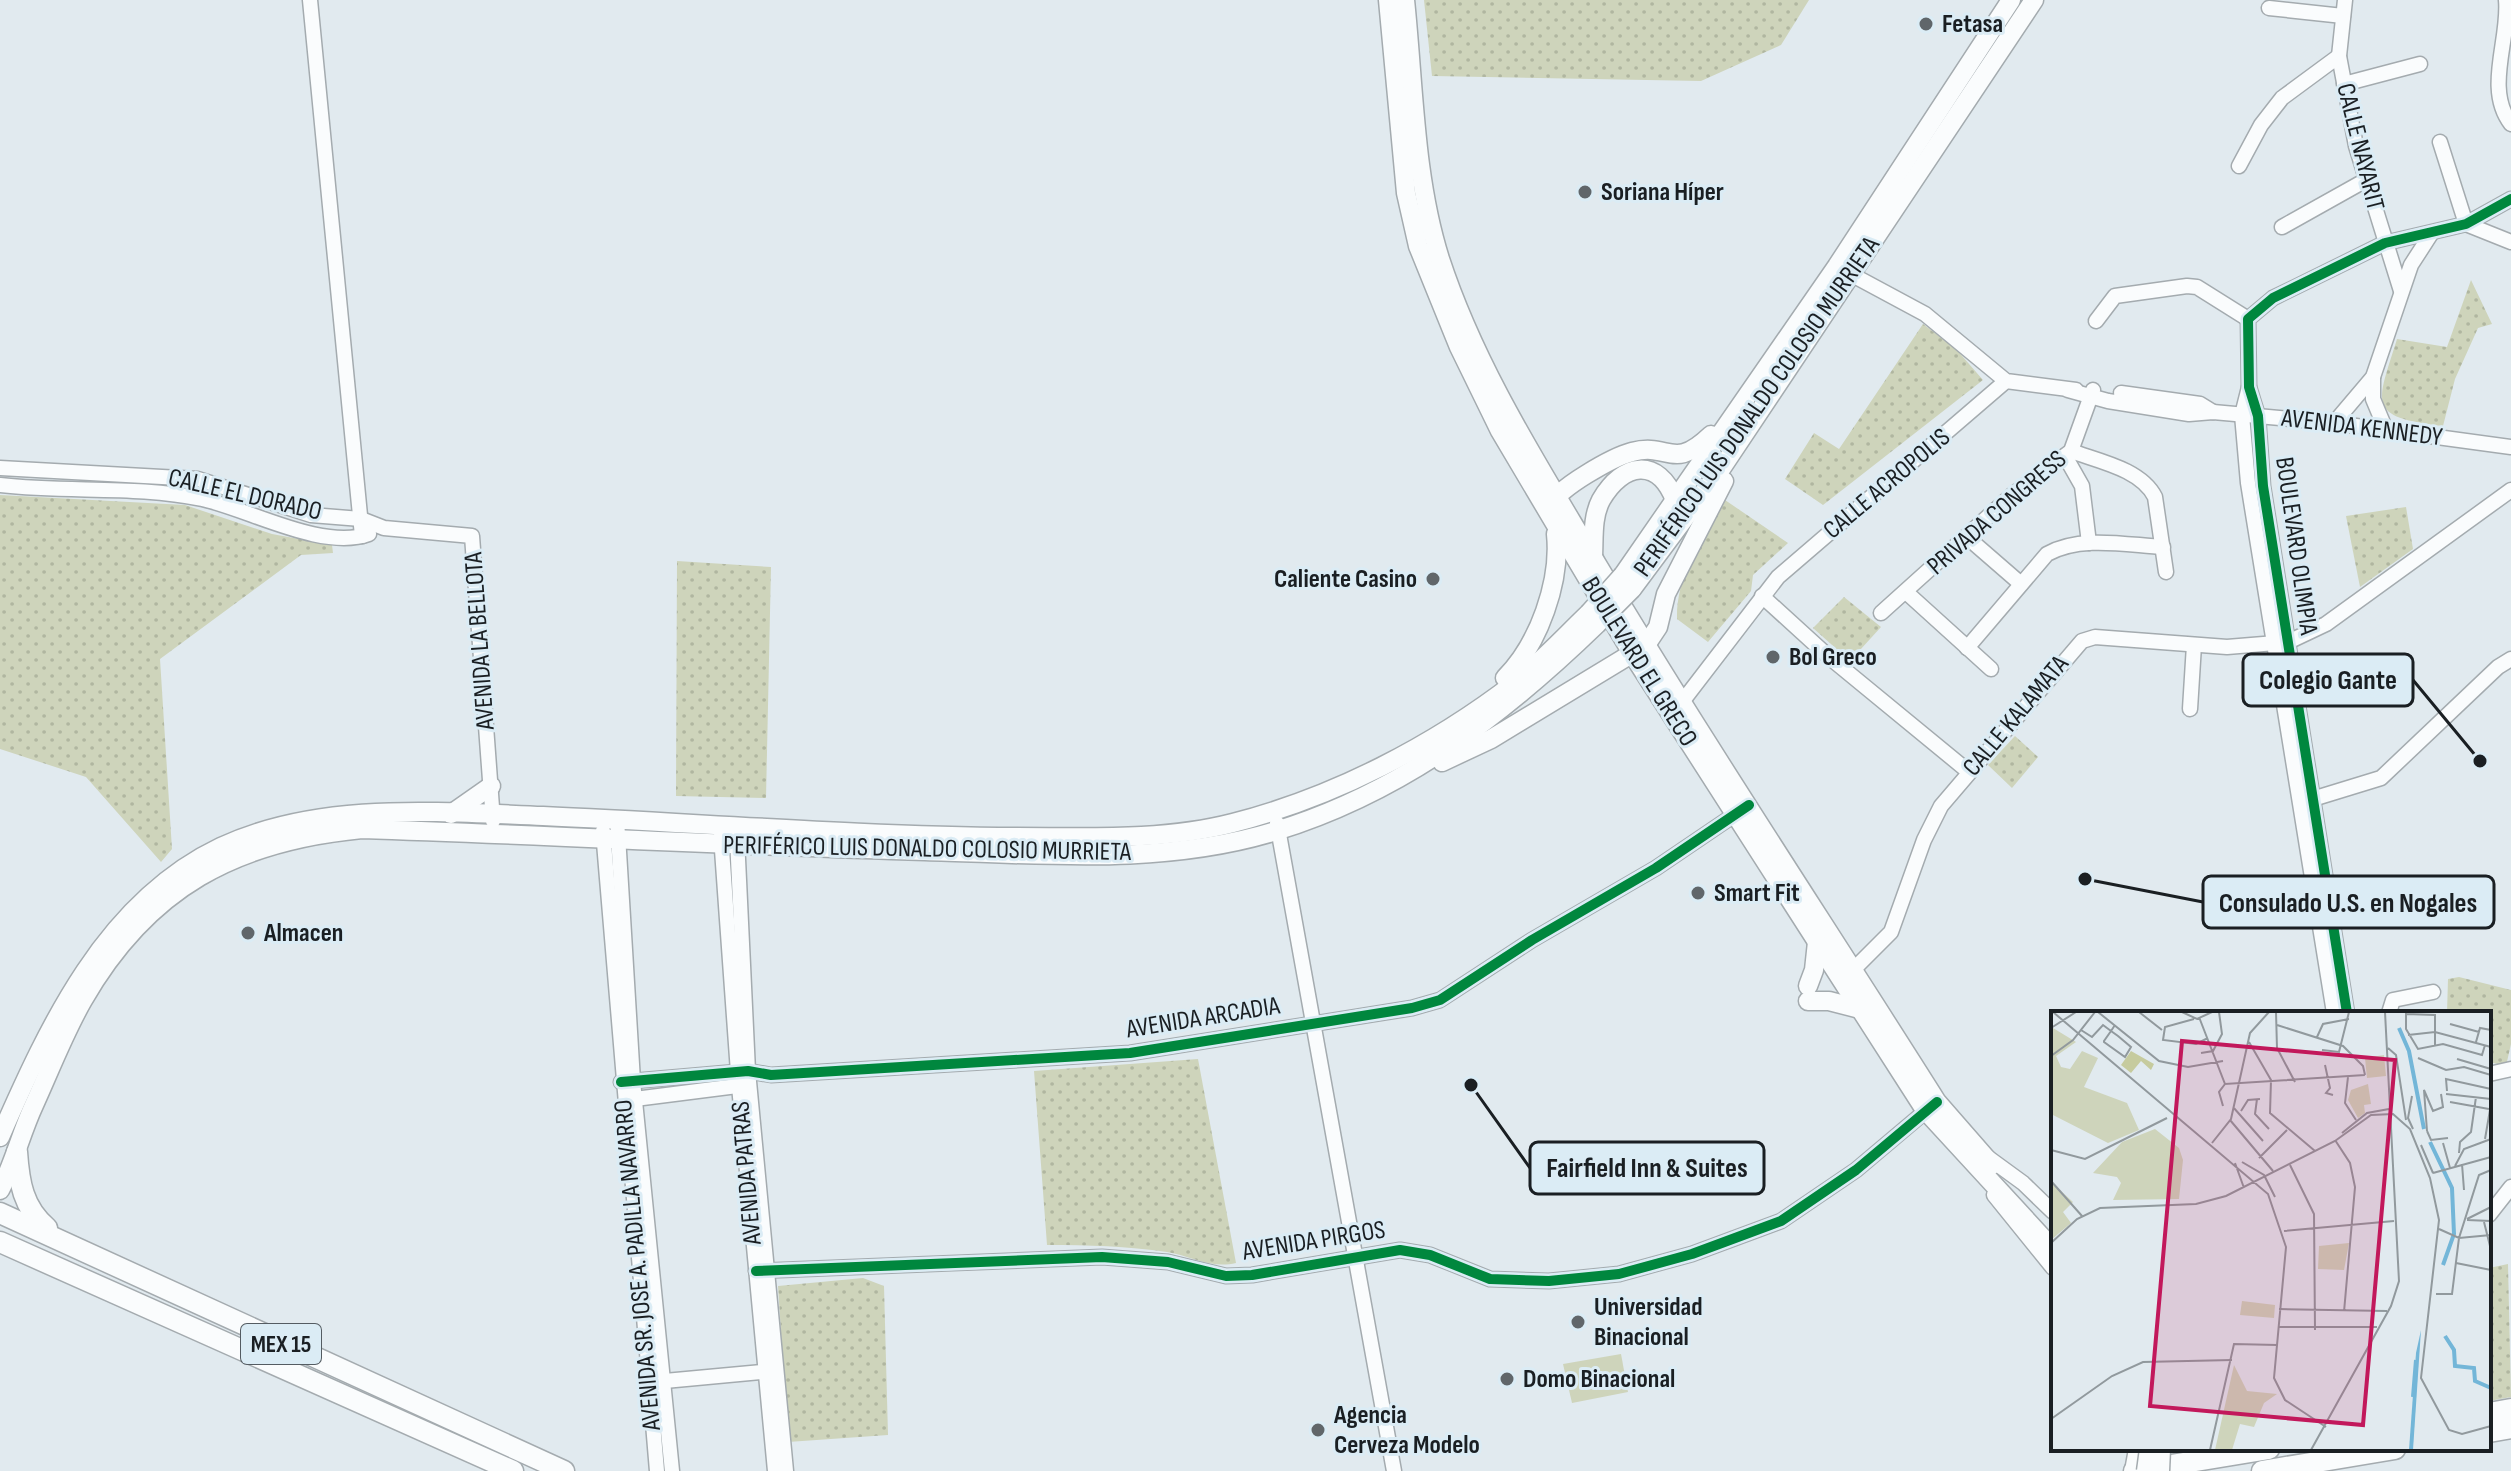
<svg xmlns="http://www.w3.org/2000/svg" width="2511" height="1471" font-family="'Sofia Sans Condensed',sans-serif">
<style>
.grass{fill:url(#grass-dots)}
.green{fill:#ced4bb}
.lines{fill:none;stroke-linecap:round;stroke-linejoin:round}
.minor-casing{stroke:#a4abaf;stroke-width:17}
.major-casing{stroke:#a4abaf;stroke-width:21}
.highway-casing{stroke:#a4abaf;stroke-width:23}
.minor{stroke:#fafcfd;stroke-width:14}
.major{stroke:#fafcfd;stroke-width:18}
.highway{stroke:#fafcfd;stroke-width:20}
.major-bridge-casing{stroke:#a4abaf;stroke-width:21;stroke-linecap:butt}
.major-bridge{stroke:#fafcfd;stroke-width:18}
.cycleway-casing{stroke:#dbecf5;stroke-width:15}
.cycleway{stroke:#00873e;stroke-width:10}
.poi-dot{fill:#60666a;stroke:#dbecf5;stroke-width:3}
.labels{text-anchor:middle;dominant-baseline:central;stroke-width:6;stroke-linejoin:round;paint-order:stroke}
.shield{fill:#dbecf5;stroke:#545c62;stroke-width:2}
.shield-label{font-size:24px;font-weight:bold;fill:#1a1f23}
.poi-label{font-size:26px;font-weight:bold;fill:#1a1f23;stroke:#dbecf5;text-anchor:start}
.street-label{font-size:26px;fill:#1a1f23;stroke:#dbecf5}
.inset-river{fill:none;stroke:#73b6d8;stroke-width:4}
.inset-road{fill:none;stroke:#91999d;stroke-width:2}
.view{fill:#c2185b;fill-opacity:0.15;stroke:#c2185b;stroke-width:4}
.inset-edge{fill:none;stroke:#1a1f23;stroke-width:4}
.leader{fill:none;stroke:#1a1f23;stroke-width:3}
.callout-dot{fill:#1a1f23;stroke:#dbecf5;stroke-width:3}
.callout{fill:#dbecf5;stroke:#1a1f23;stroke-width:3}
.callout-label{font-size:28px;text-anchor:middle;font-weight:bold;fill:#1a1f23}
</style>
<defs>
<pattern id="grass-dots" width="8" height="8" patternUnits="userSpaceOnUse" patternTransform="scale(2)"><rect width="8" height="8" fill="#ced4bb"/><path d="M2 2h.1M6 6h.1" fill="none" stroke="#b0b6a0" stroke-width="1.8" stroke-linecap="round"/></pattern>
</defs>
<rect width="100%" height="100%" fill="#e1eaef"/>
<g class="grass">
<polygon points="1424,0 1809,0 1781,45 1701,81 1432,76"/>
<path d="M2471 280 2492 324 2478 328 2455 379 2443 426C2365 417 2377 404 2397 339L2447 347Z"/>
<polygon points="1923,324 1956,349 1983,380 1823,505 1785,479 1814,433 1839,449"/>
<polygon points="0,495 185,505 272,534 332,545 333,553 301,555 160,659 172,849 161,862 86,777 0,749"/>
<path d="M1725 500 1788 543 1753 575 1751 591 1708 642 1677 619C1676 578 1701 531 1725 500Z"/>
<polygon points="2406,507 2413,549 2360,587 2346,516"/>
<polygon points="677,561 771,567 766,798 676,796"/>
<polygon points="1844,597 1881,627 1850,661 1813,628"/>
<polygon points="2015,736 2038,757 2012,788 1988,765"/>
<polygon points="2459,977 2511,990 2511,1044 2506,1066 2489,1062 2489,1013 2447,1013 2448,979"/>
<path d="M1198 1059 1236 1263C1211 1269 1191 1256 1167 1252 1127 1246 1088 1245 1047 1245L1034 1071Z"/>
<polygon points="2508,1264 2511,1397 2489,1401 2489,1268"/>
<polygon points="863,1278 884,1286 888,1435 788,1442 778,1286"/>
</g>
<polygon class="green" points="1621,1354 1628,1392 1572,1403 1563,1364"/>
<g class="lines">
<g class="minor-casing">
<g id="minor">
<polyline points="310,0 362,536"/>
<polyline points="2345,0 2339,56 2356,146 2401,291"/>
<path d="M2506 0C2510 39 2484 89 2511 124"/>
<polyline points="2269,8 2343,16"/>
<polyline points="2344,84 2420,64"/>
<polyline points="2440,142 2466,224 2511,242"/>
<polyline points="2239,166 2261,125 2282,98 2339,56"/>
<polyline points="2282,227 2366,180"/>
<polyline points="1845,271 1925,314 2006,381 2076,390"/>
<polyline points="2096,321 2115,296 2187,286 2197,287 2248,319"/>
<polyline points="2373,377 2373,399 2386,430"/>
<polyline points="2249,387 2242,415 2248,483 2334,1013"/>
<polyline points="2068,390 2108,401 2189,414 2213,412 2334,423 2511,447"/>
<polyline points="2121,393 2200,404 2213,412"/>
<polyline points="2334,423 2373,377 2411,265 2431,234"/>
<path d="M2071 451C2098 461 2141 469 2155 497L2166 572"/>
<polyline points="2065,456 2082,486 2089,543"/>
<polyline points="0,468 198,479 311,515 361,519 384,528 472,536 493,821"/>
<path d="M0 485C67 493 137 485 202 499 249 509 322 551 369 534"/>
<polyline points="1968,538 2021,584"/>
<polyline points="1906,592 1991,669"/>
<polyline points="1762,596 1829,657 1969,772"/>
<polyline points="1881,613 2012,495 2071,451 2093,390"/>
<path d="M1967 648 2047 554C2081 535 2126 545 2163 547"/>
<polyline points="1682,702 1778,577 2006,381"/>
<polyline points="2190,709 2194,645"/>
<polyline points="2306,801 2381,778 2498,667 2511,659"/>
<polyline points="617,819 633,1081 672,1471"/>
<polyline points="1277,823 1394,1471"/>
<polyline points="603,831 657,1471"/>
<polyline points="721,836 739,1086 775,1471"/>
<polyline points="737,838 748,1071 786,1471"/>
<polyline points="2326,917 2393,908"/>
<polyline points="1846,977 1891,932 1924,840 1941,806 2082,641 2095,637 2227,647 2288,642 2326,624 2511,490"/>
<polyline points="2347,1013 2263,486 2258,416 2249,387 2248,319 2273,298 2385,243 2466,224 2511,199"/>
<polyline points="2389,1013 2393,1000 2433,992"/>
<polyline points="2489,1074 2511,1069"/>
<polyline points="621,1082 748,1071 771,1075 1130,1053 1412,1008 1440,1000 1532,940 1656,868 1743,809"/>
<polyline points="627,1100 745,1085"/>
<polyline points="1986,1156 2023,1183 2053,1212"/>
<polyline points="1994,1195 2053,1268"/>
<polyline points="2489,1215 2511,1187"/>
<polyline points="756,1271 1102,1257 1168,1262 1226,1276 1252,1275 1400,1250 1430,1255 1490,1279 1549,1281 1619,1274 1692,1254 1781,1221 1856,1170 1933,1105"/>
<polyline points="654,1382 772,1371"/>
<polyline points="2132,1471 2136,1449"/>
</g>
</g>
<g class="major-casing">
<g id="major">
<polyline points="1388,0 1406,193 1418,246 1459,347 1500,431 1633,655 1925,1110 2053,1249"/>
<path d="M1405 0C1414 86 1414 177 1440 259 1476 369 1539 466 1597 564 1706 746 1824 923 1937 1102L1992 1165"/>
<path d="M1551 505C1556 489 1613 457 1632 452 1670 442 1672 472 1711 435"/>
<path d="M1593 556C1594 538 1592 517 1601 500 1623 462 1658 457 1675 500"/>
<polyline points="1623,575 1837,266 2011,0"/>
<polyline points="1632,589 1719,472 2034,0"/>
<path d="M1505 678C1539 644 1561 581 1556 534"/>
<polyline points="1442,762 1491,739 1646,645 1658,627 1666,594 1724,481"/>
<polyline points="451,814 491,786"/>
<polyline points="1808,986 1814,970 1817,942"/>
<polyline points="1808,1001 1829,1001 1860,1009"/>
<path d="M0 1137C49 1026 105 902 221 847 319 801 438 812 543 816 701 823 858 836 1016 837 1087 837 1163 841 1233 823 1334 797 1433 746 1516 682 1542 661 1565 636 1589 613"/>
<path d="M0 1190C14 1163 21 1133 34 1105 50 1070 64 1033 83 1000 148 887 236 841 362 829 550 835 737 846 925 851 1041 854 1163 866 1276 831 1403 792 1503 715 1597 624"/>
</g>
</g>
<g class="highway-casing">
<g id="highway">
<path d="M17 1152C19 1182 23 1208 47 1228"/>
<polyline points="0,1213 564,1471"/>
<polyline points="0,1242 513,1471"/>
<polyline points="2489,1413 2511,1409"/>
<polyline points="2489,1432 2511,1428"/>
<polyline points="2134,1471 2269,1449"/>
<polyline points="2262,1471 2395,1449"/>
</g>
</g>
<use href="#minor" class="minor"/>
<use href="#major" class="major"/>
<use href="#highway" class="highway"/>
<g class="major-bridge-casing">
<g id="major-bridge">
<polyline points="1589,613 1623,575"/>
<polyline points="1597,624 1632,589"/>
<polyline points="2146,1471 2149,1449"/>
<polyline points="2160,1471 2161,1449"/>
</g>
</g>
<use href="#major-bridge" class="major-bridge"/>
<g class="cycleway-casing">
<g id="cycleway">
<polyline points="2347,1013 2263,486 2258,416 2249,387 2248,319 2273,298 2385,243 2466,224 2511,199"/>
<polyline points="621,1082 748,1071 771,1075 1130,1053 1412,1008 1440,1000 1532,940 1656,868 1749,805"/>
<polyline points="756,1271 1102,1257 1168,1262 1226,1276 1252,1275 1400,1250 1430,1255 1490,1279 1549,1281 1619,1274 1692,1254 1781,1221 1856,1170 1937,1102"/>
</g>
</g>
<use href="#cycleway" class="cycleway"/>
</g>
<g class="poi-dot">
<circle cx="1926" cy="24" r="8"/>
<circle cx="1585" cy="192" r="8"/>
<circle cx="1433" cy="579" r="8"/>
<circle cx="1773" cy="657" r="8"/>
<circle cx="1698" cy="893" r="8"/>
<circle cx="248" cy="933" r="8"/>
<circle cx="1578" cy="1322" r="8"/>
<circle cx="1507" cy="1379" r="8"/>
<circle cx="1318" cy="1430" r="8"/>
</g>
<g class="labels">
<rect class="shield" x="241" y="1324" width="80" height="40" rx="6"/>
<g class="shield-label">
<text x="281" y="1344">MEX 15</text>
</g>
<g class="poi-label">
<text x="1942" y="24">Fetasa</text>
<text x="1601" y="192">Soriana Híper</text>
<text x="1417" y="579" text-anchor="end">Caliente Casino</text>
<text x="1789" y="657">Bol Greco</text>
<text x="1714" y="893">Smart Fit</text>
<text x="264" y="933">Almacen</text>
<text x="1594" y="1307">Universidad<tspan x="1594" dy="30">Binacional</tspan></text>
<text x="1523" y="1379">Domo Binacional</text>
<text x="1334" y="1415">Agencia<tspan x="1334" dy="30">Cerveza Modelo</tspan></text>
</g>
<g class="street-label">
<text transform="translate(2360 147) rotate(76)">CALLE NAYARIT</text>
<text transform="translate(1757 407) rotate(-55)">PERIFÉRICO LUIS DONALDO COLOSIO MURRIETA</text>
<text transform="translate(2362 428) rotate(7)">AVENIDA KENNEDY</text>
<text transform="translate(1887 484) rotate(-40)">CALLE ACROPOLIS</text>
<text transform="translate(245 495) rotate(13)">CALLE EL DORADO</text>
<text transform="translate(1997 513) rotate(-41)">PRIVADA CONGRESS</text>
<text transform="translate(2296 546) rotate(82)">BOULEVARD OLIMPIA</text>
<text transform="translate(480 641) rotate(-94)">AVENIDA LA BELLOTA</text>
<text transform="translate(1639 662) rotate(58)">BOULEVARD EL GRECO</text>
<text transform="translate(2016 716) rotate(-50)">CALLE KALAMATA</text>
<text transform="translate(927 849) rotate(1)">PERIFÉRICO LUIS DONALDO COLOSIO MURRIETA</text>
<text transform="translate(1203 1018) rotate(-9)">AVENIDA ARCADIA</text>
<text transform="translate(747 1173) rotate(-95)">AVENIDA PATRAS</text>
<text transform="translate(1314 1241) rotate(-9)">AVENIDA PIRGOS</text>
<text transform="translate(638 1265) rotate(-95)">AVENIDA SR. JOSE A. PADILLA NAVARRO</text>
</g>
</g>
<g transform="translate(2051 1011)">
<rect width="440" height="440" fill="#e1eaef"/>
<path d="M333 44 335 65 316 67 314 47ZM317 73 320 93 313 94 314 102 307 107 297 89 300 79ZM104 118 128 137 132 149 128 188 62 189 70 172 66 166 42 162 71 131ZM298 232 293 259 267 258 268 235ZM191 290 224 294 223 307 189 304ZM183 354 196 380 226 383 213 392 203 416 189 413 181 439H164Z" fill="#ced4bb"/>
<path d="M80 40 103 53 100 59 90 50 80 62 70 54Z" fill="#c6cb9e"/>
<path d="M2 17 25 31 5 45 10 56 19 58 31 40 47 47 33 76 76 92 88 119 57 132 0 103ZM0 171 22 191 12 201 20 212 0 229Z" fill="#ced4bb"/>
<path d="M370 319 362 439H358L365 342Z" fill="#73b6d8"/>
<path class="inset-river" d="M348 17 358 40 373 118M379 131 401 177 403 223 392 254M394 325 403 339 404 355 423 357 424 370 440 377M362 386 365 349"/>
<path class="inset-road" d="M2 1 217 183 235 236 223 367 234 389 275 416M47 1 108 50 137 56 172 50M88 1 111 19M131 1 146 8 161 1M225 1 226 37 244 71M355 1V18L367 38 392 33 431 44 434 34M355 3 384 4V35M148 6 174 73 314 64M143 8 114 16 112 29 145 33 157 27M399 13 428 21M226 14 292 35 312 55 314 64M0 17 25 1M30 19 41 26 52 14 60 20 67 25 80 36 74 46 53 31V30L60 20 64 14M357 24 384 21 440 36M266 26 272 13 298 8M198 31 220 69 219 102 264 140M425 31 429 17 440 19M337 37 345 44 355 109M271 39 288 41 298 1M150 42 162 40 171 23 168 1M0 45 22 29 44 1M367 47 395 59 413 56 440 64M406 48 440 58M274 54 279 77 275 82 282 84M297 66 294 92 305 109M396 80 395 68 440 78M395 83 440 88M361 85 357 107 362 118M206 88 204 103 218 118M399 91 438 98M172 95 168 81 174 73M182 96 212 130M190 100 197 89 209 88M179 109 222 160M376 120 373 79 382 100 392 96 390 83M376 120 380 129 397 127M291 122 316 102 338 98M434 128 440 93M284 129 299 152 304 176 293 301M161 132 180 108 199 22 218 1M392 132 399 157M370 134 382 162M0 139 34 148 116 107M408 142 409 131 420 121 425 86M208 147 236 119M191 151 213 164 224 186M184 152 193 177M411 153 413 179M239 154 263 203 264 319M404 155 413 138 440 128M382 162 440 146M0 170 31 205M416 208 440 196M416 209 440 210M433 211 440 239M388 218 408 227 440 224M233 220 343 210M0 232 26 208 49 197 145 193 175 185 284 130 320 104 342 103 359 118 379 167 388 209 370 367 398 419 411 423 440 415M405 252 440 259M385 283H401L408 227 428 164 440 159M228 298 336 300M228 316H326M0 408 61 365 92 351 181 349M159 439 183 333 226 334M260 439 340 295 348 270 334 1"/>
<path class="view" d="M131 30 344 49 312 414 99 395Z"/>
<rect width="440" height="440" class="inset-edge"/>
</g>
<path class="leader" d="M2480 761L2413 680M2085 879L2203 902M1471 1085L1530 1168"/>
<g class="callout-dot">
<circle cx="2480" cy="761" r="8"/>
<circle cx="2085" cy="879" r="8"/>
<circle cx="1471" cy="1085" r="8"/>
</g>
<g class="callout">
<rect x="2243" y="654" width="170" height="52" rx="8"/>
<rect x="2203" y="876" width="291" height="52" rx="8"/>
<rect x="1530" y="1142" width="234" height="52" rx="8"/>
</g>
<g class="callout-label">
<text x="2328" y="689">Colegio Gante</text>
<text x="2348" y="912">Consulado U.S. en Nogales</text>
<text x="1647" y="1177">Fairfield Inn &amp; Suites</text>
</g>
</svg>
